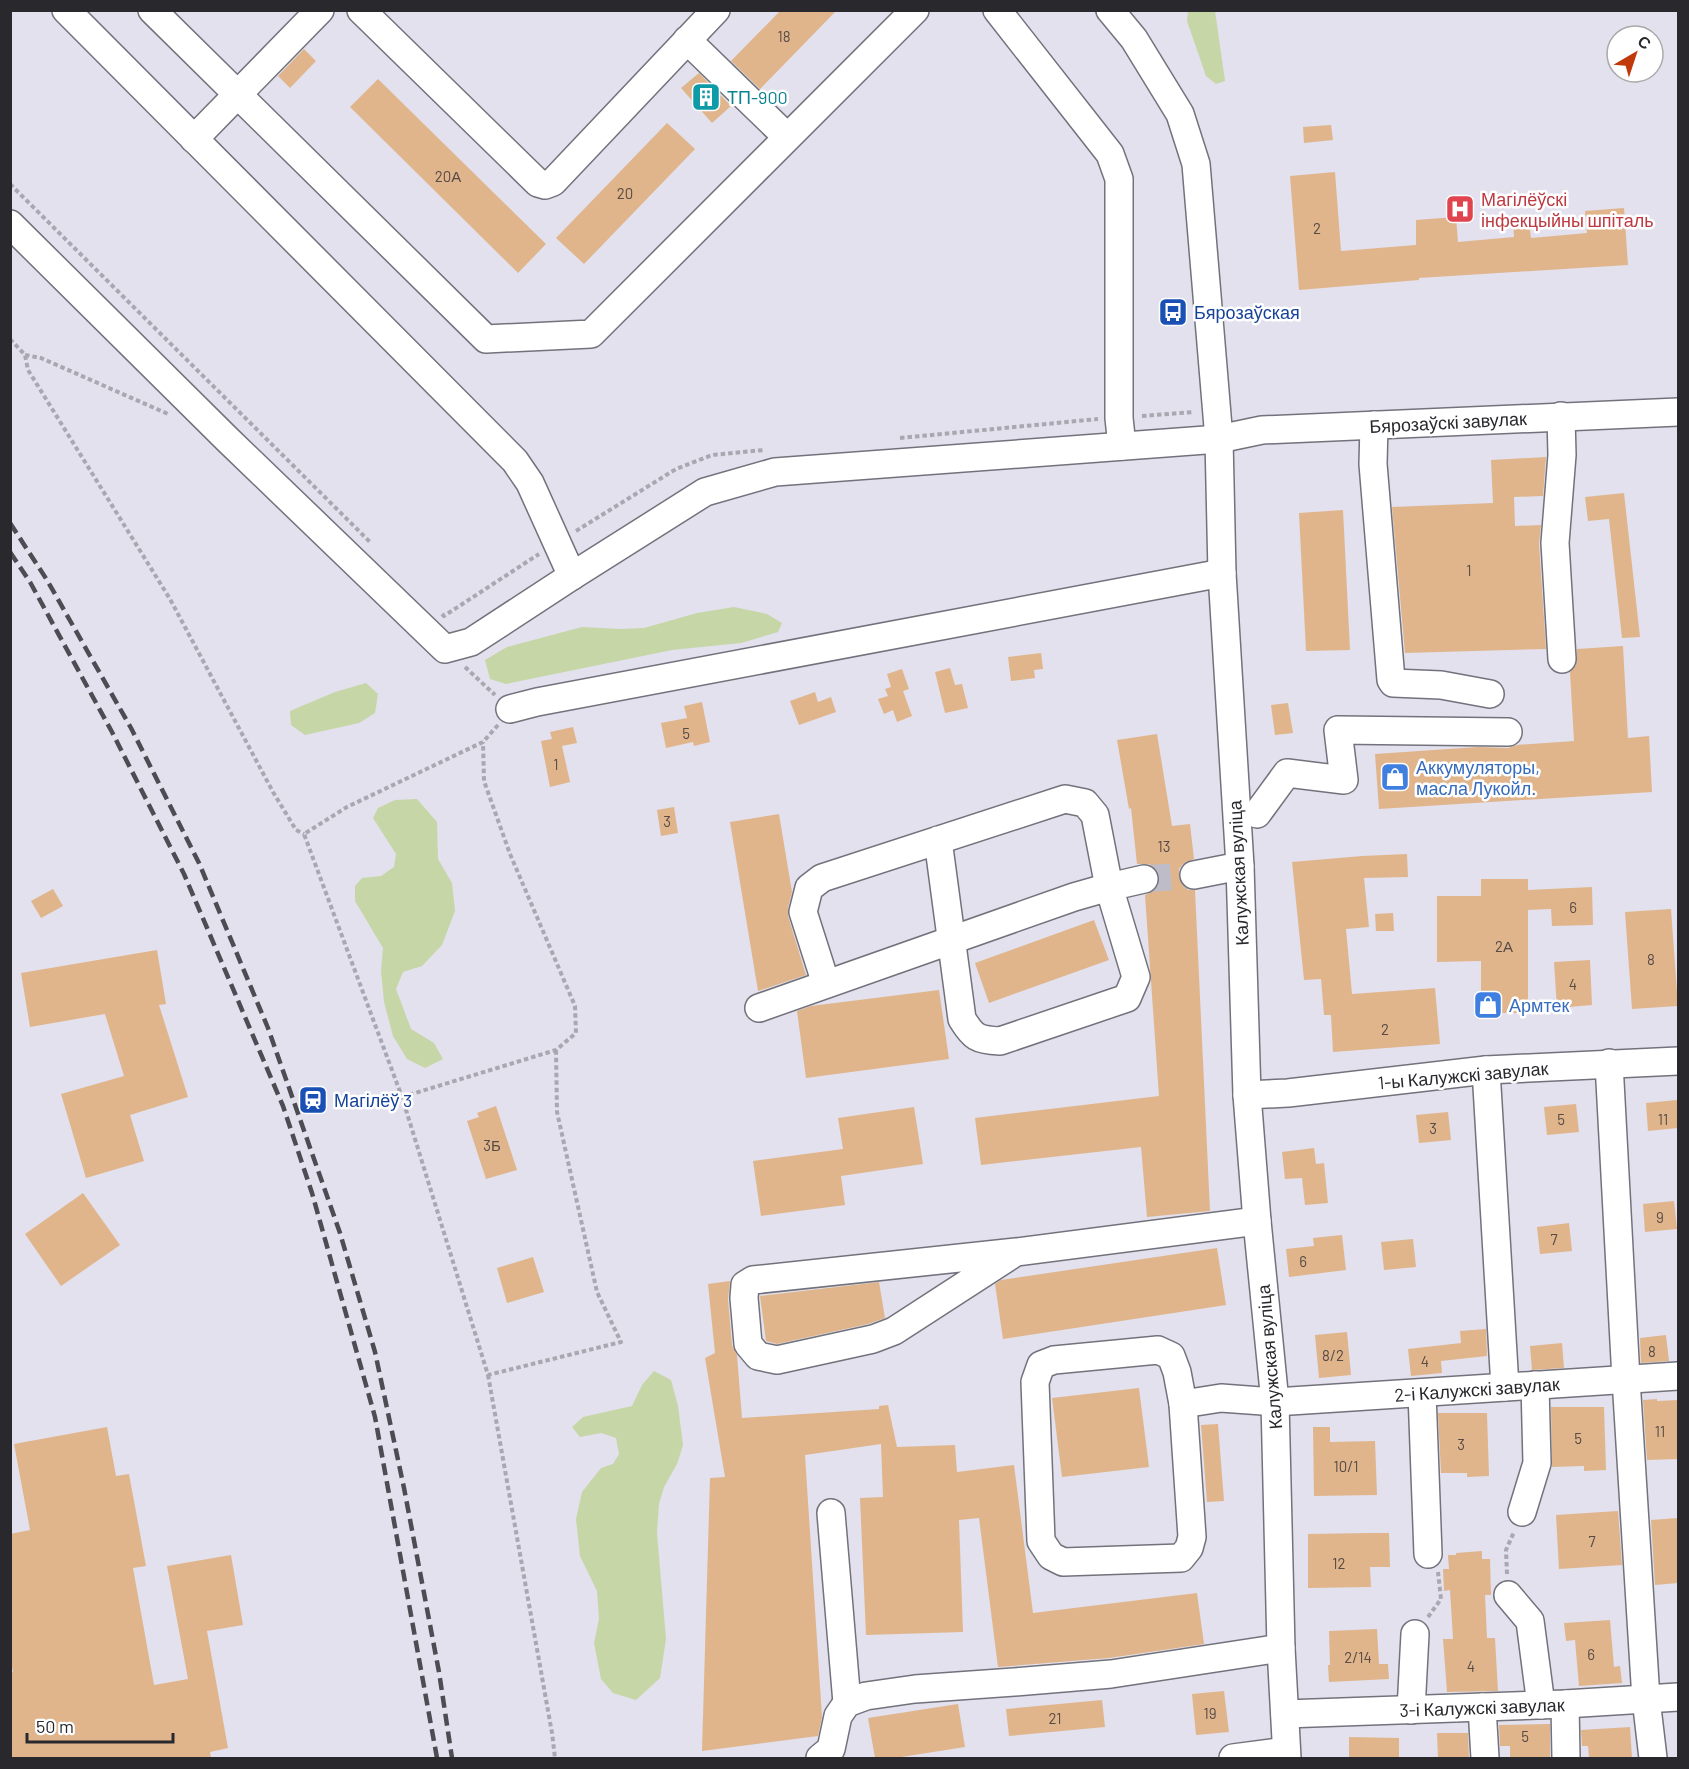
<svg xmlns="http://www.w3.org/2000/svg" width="1689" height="1769" font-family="Barlow,sans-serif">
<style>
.green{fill:#c6d6a7}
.building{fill:#e0b58c}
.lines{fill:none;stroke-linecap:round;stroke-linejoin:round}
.minor-tunnel{stroke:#bdbcc7;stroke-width:27;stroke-dasharray:27 14;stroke-linecap:butt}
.minor-casing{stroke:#72727c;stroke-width:30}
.path{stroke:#a9a8b1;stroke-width:4;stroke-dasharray:4.5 3;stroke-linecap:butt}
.minor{stroke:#fff;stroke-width:27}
.rail{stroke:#4d4c53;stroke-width:4.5;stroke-dasharray:12 6;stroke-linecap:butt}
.labels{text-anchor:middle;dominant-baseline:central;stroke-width:5;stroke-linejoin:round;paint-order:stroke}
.number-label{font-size:15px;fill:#574b45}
.culture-label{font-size:18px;fill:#0d838f;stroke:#fff;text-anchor:start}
.health-label{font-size:18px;fill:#be3a42;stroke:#fff;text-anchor:start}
.transit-label{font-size:18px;fill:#164399;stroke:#fff;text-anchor:start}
.street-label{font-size:18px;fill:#29282d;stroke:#fff}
.shop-label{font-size:18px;fill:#366cbe;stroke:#fff;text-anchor:start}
</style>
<rect width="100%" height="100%" fill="#e2e1ed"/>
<g class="green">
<polygon points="1188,11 1215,11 1225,81 1216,84 1206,76 1187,21"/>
<polygon points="734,607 767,614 782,623 778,632 741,643 672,650 506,684 490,679 485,660 507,647 582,627 620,629 644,628 697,613"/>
<polygon points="366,683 378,694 375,713 359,723 305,735 291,725 290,711 335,692"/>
<polygon points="417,799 437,822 438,859 452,883 455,911 442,945 422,966 403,972 396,989 411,1029 434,1043 443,1059 425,1068 407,1059 393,1036 384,1002 381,971 383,948 355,901 355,886 362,878 381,876 394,867 396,854 373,818 378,808 395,800"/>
<polygon points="654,1371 671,1380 678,1406 683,1445 677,1464 664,1487 659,1504 657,1533 666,1639 660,1678 636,1700 613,1693 601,1679 594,1643 599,1619 597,1591 580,1556 576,1519 582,1492 601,1468 613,1464 619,1454 616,1438 601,1433 580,1437 572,1427 583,1417 632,1406 642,1385"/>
</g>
<g class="building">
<polygon points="781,10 837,10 760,89 731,61"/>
<polygon points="304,49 316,61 290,88 278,76"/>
<polygon points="699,73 731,106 712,123 681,88"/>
<polygon points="378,79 546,244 518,273 350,107"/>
<polygon points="667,123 695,149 584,264 556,238"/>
<polygon points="1331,125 1333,140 1304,143 1303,127"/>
<polygon points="1335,172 1341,251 1416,245 1416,220 1456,217 1458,242 1514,237 1513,223 1529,222 1531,238 1587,233 1585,211 1624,208 1628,265 1419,278 1419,280 1299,290 1290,176"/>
<polygon points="1546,457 1543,496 1514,497 1515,526 1541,525 1539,544 1546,649 1405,653 1392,507 1493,503 1491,460"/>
<polygon points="1624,493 1640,637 1622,638 1609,519 1588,521 1585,497"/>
<polygon points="1343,510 1350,650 1306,651 1299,513"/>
<polygon points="1623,646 1628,738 1649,736 1652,792 1379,809 1375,754 1478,747 1508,748 1517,745 1574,741 1570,672 1576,665 1577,649"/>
<polygon points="1041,653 1043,669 1034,670 1035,678 1011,681 1008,657"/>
<polygon points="950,668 955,685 962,684 968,708 945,713 935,672"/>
<polygon points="902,669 909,689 903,691 912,716 897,722 893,710 884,714 878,699 888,696 885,689 891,687 887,674"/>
<polygon points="815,692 818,702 831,697 836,712 799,725 790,701"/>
<polygon points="702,702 710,742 694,746 693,742 666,748 661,723 687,718 684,706"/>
<polygon points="1288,703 1293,733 1275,735 1271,705"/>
<polygon points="573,727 577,743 562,746 570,782 550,787 541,741 552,739 550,732"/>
<polygon points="1157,734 1172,826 1190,824 1194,859 1183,864 1179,869 1179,877 1183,886 1188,890 1195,890 1210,1211 1147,1217 1141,1147 981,1165 975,1118 1159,1096 1145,895 1155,890 1159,883 1159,876 1156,869 1149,864 1137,864 1131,808 1129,809 1117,740"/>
<polygon points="674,807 678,833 661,836 657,810"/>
<polygon points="779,814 792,892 788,908 788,916 806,975 758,991 730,822"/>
<polygon points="1407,854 1408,877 1364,878 1369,927 1346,929 1352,994 1435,988 1440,1044 1333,1052 1331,1015 1324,1015 1321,979 1304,980 1292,862 1362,856"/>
<polygon points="1481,879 1528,879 1528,890 1592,887 1593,925 1552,926 1551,909 1528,910 1528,1013 1481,1013 1481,961 1437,962 1437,896 1481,896"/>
<polygon points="53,889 63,906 41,918 31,901"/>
<polygon points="1671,909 1678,1006 1632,1009 1625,912"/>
<polygon points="1393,913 1394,931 1376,931 1375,914"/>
<polygon points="1094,920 1109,960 989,1003 975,963"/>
<polygon points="157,950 166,1004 159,1005 188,1097 130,1115 144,1161 86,1178 61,1094 124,1076 105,1014 30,1027 21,973"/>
<polygon points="1590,960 1592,1005 1557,1008 1554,962"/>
<polygon points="939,990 949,1059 806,1078 797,1011 811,1006"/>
<polygon points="1677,1100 1678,1128 1648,1131 1646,1103"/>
<polygon points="1576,1104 1579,1132 1547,1135 1544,1107"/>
<polygon points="496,1106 517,1170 486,1179 467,1121 479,1117 477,1113"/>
<polygon points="914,1107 923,1164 841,1176 845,1205 761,1216 753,1161 843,1149 838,1118"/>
<polygon points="1448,1112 1451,1140 1419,1143 1416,1115"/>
<polygon points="1314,1148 1316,1164 1324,1163 1328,1203 1305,1205 1302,1178 1285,1179 1282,1152"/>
<polygon points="83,1193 120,1245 61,1286 25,1234"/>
<polygon points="1674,1201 1677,1229 1645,1232 1643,1204"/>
<polygon points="1569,1223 1572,1251 1540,1254 1537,1227"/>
<polygon points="1342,1235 1346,1270 1289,1277 1286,1249 1314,1246 1313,1238"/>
<polygon points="1413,1239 1416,1267 1384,1270 1381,1242"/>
<polygon points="1217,1248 1226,1305 1003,1339 995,1284 1001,1280"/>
<polygon points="533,1257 544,1292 507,1303 497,1268"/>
<polygon points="730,1281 728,1299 732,1345 737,1355 742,1418 879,1409 879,1406 888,1405 897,1447 955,1445 957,1472 1014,1465 1033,1613 1197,1593 1204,1644 1109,1658 998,1667 979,1518 959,1520 963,1632 866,1635 860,1498 883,1497 881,1444 805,1455 822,1717 818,1736 702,1751 710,1478 725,1477 705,1358 715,1353 708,1284"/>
<polygon points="879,1282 885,1318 868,1324 777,1344 766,1341 760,1296"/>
<polygon points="1486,1329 1487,1356 1441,1361 1442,1373 1411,1376 1408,1349 1461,1343 1460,1331"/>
<polygon points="1347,1332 1351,1375 1319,1378 1315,1335"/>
<polygon points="1666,1335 1669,1361 1641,1363 1640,1338"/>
<polygon points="1562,1343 1564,1368 1532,1370 1530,1346"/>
<polygon points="1139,1388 1149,1467 1062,1477 1052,1398"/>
<polygon points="1657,1399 1657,1401 1678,1400 1678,1459 1647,1460 1643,1400"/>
<polygon points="1551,1407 1604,1407 1606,1470 1584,1471 1584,1466 1552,1467"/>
<polygon points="1438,1413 1487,1413 1489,1476 1467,1477 1467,1473 1441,1473"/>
<polygon points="1218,1424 1224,1501 1207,1502 1201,1425"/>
<polygon points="107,1427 116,1476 129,1474 146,1566 133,1568 154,1685 188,1679 167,1566 231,1555 243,1625 207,1631 228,1748 210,1752 211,1758 10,1758 10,1672 13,1672 10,1657 10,1534 30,1530 14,1444"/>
<polygon points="1313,1427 1330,1427 1330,1442 1375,1441 1377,1495 1314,1496"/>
<polygon points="1618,1511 1622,1565 1559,1569 1556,1515"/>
<polygon points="1678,1518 1678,1583 1655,1585 1651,1520"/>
<polygon points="1369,1533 1389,1533 1390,1567 1370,1567 1371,1587 1308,1588 1308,1534"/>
<polygon points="1482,1551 1482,1559 1490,1559 1491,1595 1485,1595 1487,1638 1495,1638 1498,1691 1447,1692 1443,1639 1453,1639 1450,1590 1444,1591 1443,1569 1449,1569 1448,1555 1456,1555 1456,1553"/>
<polygon points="1610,1620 1614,1667 1620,1666 1622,1683 1579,1686 1575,1640 1566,1641 1564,1623"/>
<polygon points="1377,1629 1379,1664 1388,1664 1389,1679 1329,1682 1328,1665 1330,1665 1329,1631"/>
<polygon points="1224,1691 1229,1732 1196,1735 1192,1694"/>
<polygon points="1102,1700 1105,1727 1009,1736 1006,1709"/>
<polygon points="958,1704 965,1747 895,1758 875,1758 868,1718"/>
<polygon points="1550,1724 1550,1758 1510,1758 1510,1746 1500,1746 1499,1725"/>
<polygon points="1630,1727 1632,1758 1589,1758 1588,1746 1582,1746 1581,1730"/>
<polygon points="1437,1733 1468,1733 1469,1758 1438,1758"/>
<polygon points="1349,1737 1399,1738 1399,1758 1349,1758"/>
</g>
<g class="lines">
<polyline class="minor-tunnel" points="1144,879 1194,875"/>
<g class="minor-casing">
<g id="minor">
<polyline points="66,10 515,461 530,483 572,576"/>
<polyline points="152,10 486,339 591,334 915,10"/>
<polyline points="361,10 538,183 545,185 553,182 716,10"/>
<polyline points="997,10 1110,154 1119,179 1119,418 1122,446"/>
<polyline points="1110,10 1134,39 1180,114 1196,164 1219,439 1222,573 1240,866 1247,1095 1257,1221 1275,1402 1281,1648 1287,1758"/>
<polyline points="687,40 787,137"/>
<polyline points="194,139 320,10"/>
<polyline points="10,224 228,440 445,649 471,642 572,576 705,492 775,472 1219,439 1262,430 1678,412"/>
<polyline points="1561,416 1562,455 1555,543 1562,659"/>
<polyline points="1374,425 1373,464 1391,680 1393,683 1441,685 1490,694"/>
<polyline points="510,709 537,702 1222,573"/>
<polyline points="1257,814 1287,773 1344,780 1338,730 1508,732"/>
<polyline points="1194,875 1240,866"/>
<path d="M826 984 803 912 809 888 822 878 1065 799 1085 803 1095 815 1109 887 1136 977 1127 998 1000 1041C977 1040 973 1037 962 1019L938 840"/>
<polyline points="759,1008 1074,897 1109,887 1144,879"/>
<polyline points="1609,1063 1626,1379 1646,1699 1653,1758"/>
<polyline points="1486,1070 1505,1387"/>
<polyline points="1247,1095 1288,1093 1486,1070 1678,1061"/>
<polyline points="1016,1252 894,1331 873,1339 777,1360 758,1356 748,1344 744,1298 745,1285 753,1280 1016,1252 1257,1221"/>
<polygon points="1158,1350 1171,1356 1177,1372 1183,1404 1192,1537 1189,1548 1181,1558 1063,1562 1051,1556 1041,1541 1035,1382 1041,1365 1054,1360"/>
<polyline points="1422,1393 1428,1554"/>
<polyline points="1183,1404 1221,1398 1275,1402 1678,1376"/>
<polyline points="1522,1512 1537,1463 1535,1385"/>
<polyline points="831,1513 847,1703"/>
<polyline points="1508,1595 1530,1621 1541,1705"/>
<polyline points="1565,1704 1566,1758"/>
<polyline points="1482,1707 1485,1758"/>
<polyline points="1411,1710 1415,1634"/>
<polyline points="1285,1714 1565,1704 1678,1697"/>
<polyline points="820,1758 831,1749 838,1716 847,1703 866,1696 915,1689 1014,1682 1111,1674 1281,1648"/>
<polyline points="1233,1758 1286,1751"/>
</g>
</g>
<g class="path">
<polyline points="10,184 371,543"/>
<polyline points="10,339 25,355 28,370 170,599 273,792 296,830 304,834"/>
<polyline points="25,355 41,358 168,414"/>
<polyline points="1142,416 1194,412"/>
<polyline points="900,438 1098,419"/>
<polyline points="576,531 676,469 712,455 764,450"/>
<polyline points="442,614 444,616 539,554"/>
<polyline points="465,667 495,695"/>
<polyline points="498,725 483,742 347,807 304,834 402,1097 488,1375 621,1342 597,1292 557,1112 556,1050"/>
<polyline points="402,1097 556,1050 576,1033 575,1006 510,854 484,781 483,742"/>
<polyline points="488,1375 552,1733 555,1758"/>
<polyline points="1507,1574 1506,1550 1514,1532"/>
<polyline points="1428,1617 1441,1599 1438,1572"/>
</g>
<use href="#minor" class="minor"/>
<g class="rail">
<polyline points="10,523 47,580 131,728 199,863 268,1028 340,1233 375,1352 404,1488 439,1672 452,1758"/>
<polyline points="10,552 30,582 112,732 184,874 283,1106 312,1193 375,1417 437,1758"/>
</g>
</g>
<defs>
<g id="building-square" transform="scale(1.5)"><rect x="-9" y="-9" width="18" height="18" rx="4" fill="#0f9aa8" stroke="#fff"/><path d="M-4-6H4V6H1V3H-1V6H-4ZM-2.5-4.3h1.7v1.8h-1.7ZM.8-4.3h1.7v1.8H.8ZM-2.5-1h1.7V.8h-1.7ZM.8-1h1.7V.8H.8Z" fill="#fff"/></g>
<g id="hospital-square" transform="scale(1.5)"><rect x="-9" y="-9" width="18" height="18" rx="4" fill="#e0444e" stroke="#fff"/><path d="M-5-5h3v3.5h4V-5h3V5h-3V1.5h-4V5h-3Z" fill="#fff"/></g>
<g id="bus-square" transform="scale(1.5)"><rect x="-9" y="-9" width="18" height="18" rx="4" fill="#1a4fb4" stroke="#fff"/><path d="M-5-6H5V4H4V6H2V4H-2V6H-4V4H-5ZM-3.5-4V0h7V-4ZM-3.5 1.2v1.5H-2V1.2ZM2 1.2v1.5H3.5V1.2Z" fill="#fff"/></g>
<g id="shop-square" transform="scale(1.5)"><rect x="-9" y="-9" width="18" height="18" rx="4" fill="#3f7fe0" stroke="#fff"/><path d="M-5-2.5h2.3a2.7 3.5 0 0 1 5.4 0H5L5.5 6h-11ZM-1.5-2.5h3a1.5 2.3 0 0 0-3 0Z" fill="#fff"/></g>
<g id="station-square" transform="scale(1.5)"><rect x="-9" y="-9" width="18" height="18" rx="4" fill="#1a4fb4" stroke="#fff"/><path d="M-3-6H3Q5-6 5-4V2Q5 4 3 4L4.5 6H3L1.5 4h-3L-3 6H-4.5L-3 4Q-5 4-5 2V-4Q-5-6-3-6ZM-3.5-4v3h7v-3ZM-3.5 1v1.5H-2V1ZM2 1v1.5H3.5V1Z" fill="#fff"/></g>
</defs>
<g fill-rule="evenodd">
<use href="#building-square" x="706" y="97"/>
<use href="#hospital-square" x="1460" y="209"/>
<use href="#bus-square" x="1173" y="312"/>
<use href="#shop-square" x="1395" y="777"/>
<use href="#shop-square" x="1488" y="1005"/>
<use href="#station-square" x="313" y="1100"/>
</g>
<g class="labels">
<g class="number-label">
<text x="784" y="36">18</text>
<text x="448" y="176">20А</text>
<text x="625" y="193">20</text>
<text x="1317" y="228">2</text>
<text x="1469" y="570">1</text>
<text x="686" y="733">5</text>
<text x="556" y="764">1</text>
<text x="667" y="821">3</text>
<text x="1164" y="846">13</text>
<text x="1573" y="907">6</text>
<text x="1504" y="946">2А</text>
<text x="1651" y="959">8</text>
<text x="1573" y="984">4</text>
<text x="1385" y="1029">2</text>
<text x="1561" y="1119">5</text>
<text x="1663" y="1119">11</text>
<text x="1433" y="1128">3</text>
<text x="492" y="1145">3Б</text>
<text x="1660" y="1217">9</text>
<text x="1554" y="1239">7</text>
<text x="1303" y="1261">6</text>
<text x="1652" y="1351">8</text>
<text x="1333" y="1355">8/2</text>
<text x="1425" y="1361">4</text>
<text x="1660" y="1431">11</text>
<text x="1578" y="1438">5</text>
<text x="1461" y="1444">3</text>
<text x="1346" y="1466">10/1</text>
<text x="1592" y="1541">7</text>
<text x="1339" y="1563">12</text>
<text x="1591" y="1654">6</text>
<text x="1358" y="1657">2/14</text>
<text x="1471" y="1666">4</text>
<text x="1210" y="1713">19</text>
<text x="1055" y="1718">21</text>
<text x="1525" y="1736">5</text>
</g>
<g class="culture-label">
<text x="727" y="97">ТП-900</text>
</g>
<g class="health-label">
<text x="1481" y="199">Магілёўскі<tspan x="1481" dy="21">інфекцыйны шпіталь</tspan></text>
</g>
<g class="transit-label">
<text x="1194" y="312">Бярозаўская</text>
<text x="334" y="1100">Магілёў 3</text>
</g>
<g class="street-label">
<text transform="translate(1448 422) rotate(-3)">Бярозаўскі завулак</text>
<text transform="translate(1238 873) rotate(-93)">Калужская вуліца</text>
<text transform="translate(1463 1075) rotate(-5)">1-ы Калужскі завулак</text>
<text transform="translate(1269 1357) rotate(-95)">Калужская вуліца</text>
<text transform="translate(1477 1389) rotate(-4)">2-і Калужскі завулак</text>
<text transform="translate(1482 1707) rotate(-2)">3-і Калужскі завулак</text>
</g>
<g class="shop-label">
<text x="1416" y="767">Аккумуляторы,<tspan x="1416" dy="21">масла Лукойл.</tspan></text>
<text x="1509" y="1005">Армтек</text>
</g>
</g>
<rect width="1689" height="1769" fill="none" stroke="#29282d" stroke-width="24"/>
<g transform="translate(1635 54) rotate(39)"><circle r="28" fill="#ffffff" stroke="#a9a9ab" stroke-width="1.5"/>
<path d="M0-4.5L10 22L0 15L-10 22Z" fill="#c1390b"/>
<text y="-9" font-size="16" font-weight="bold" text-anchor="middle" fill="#29282d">С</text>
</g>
<path d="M27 1733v9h146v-9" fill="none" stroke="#29282d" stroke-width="3"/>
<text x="36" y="1733" font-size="18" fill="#29282d" stroke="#ffffff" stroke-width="4.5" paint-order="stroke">50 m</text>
</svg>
